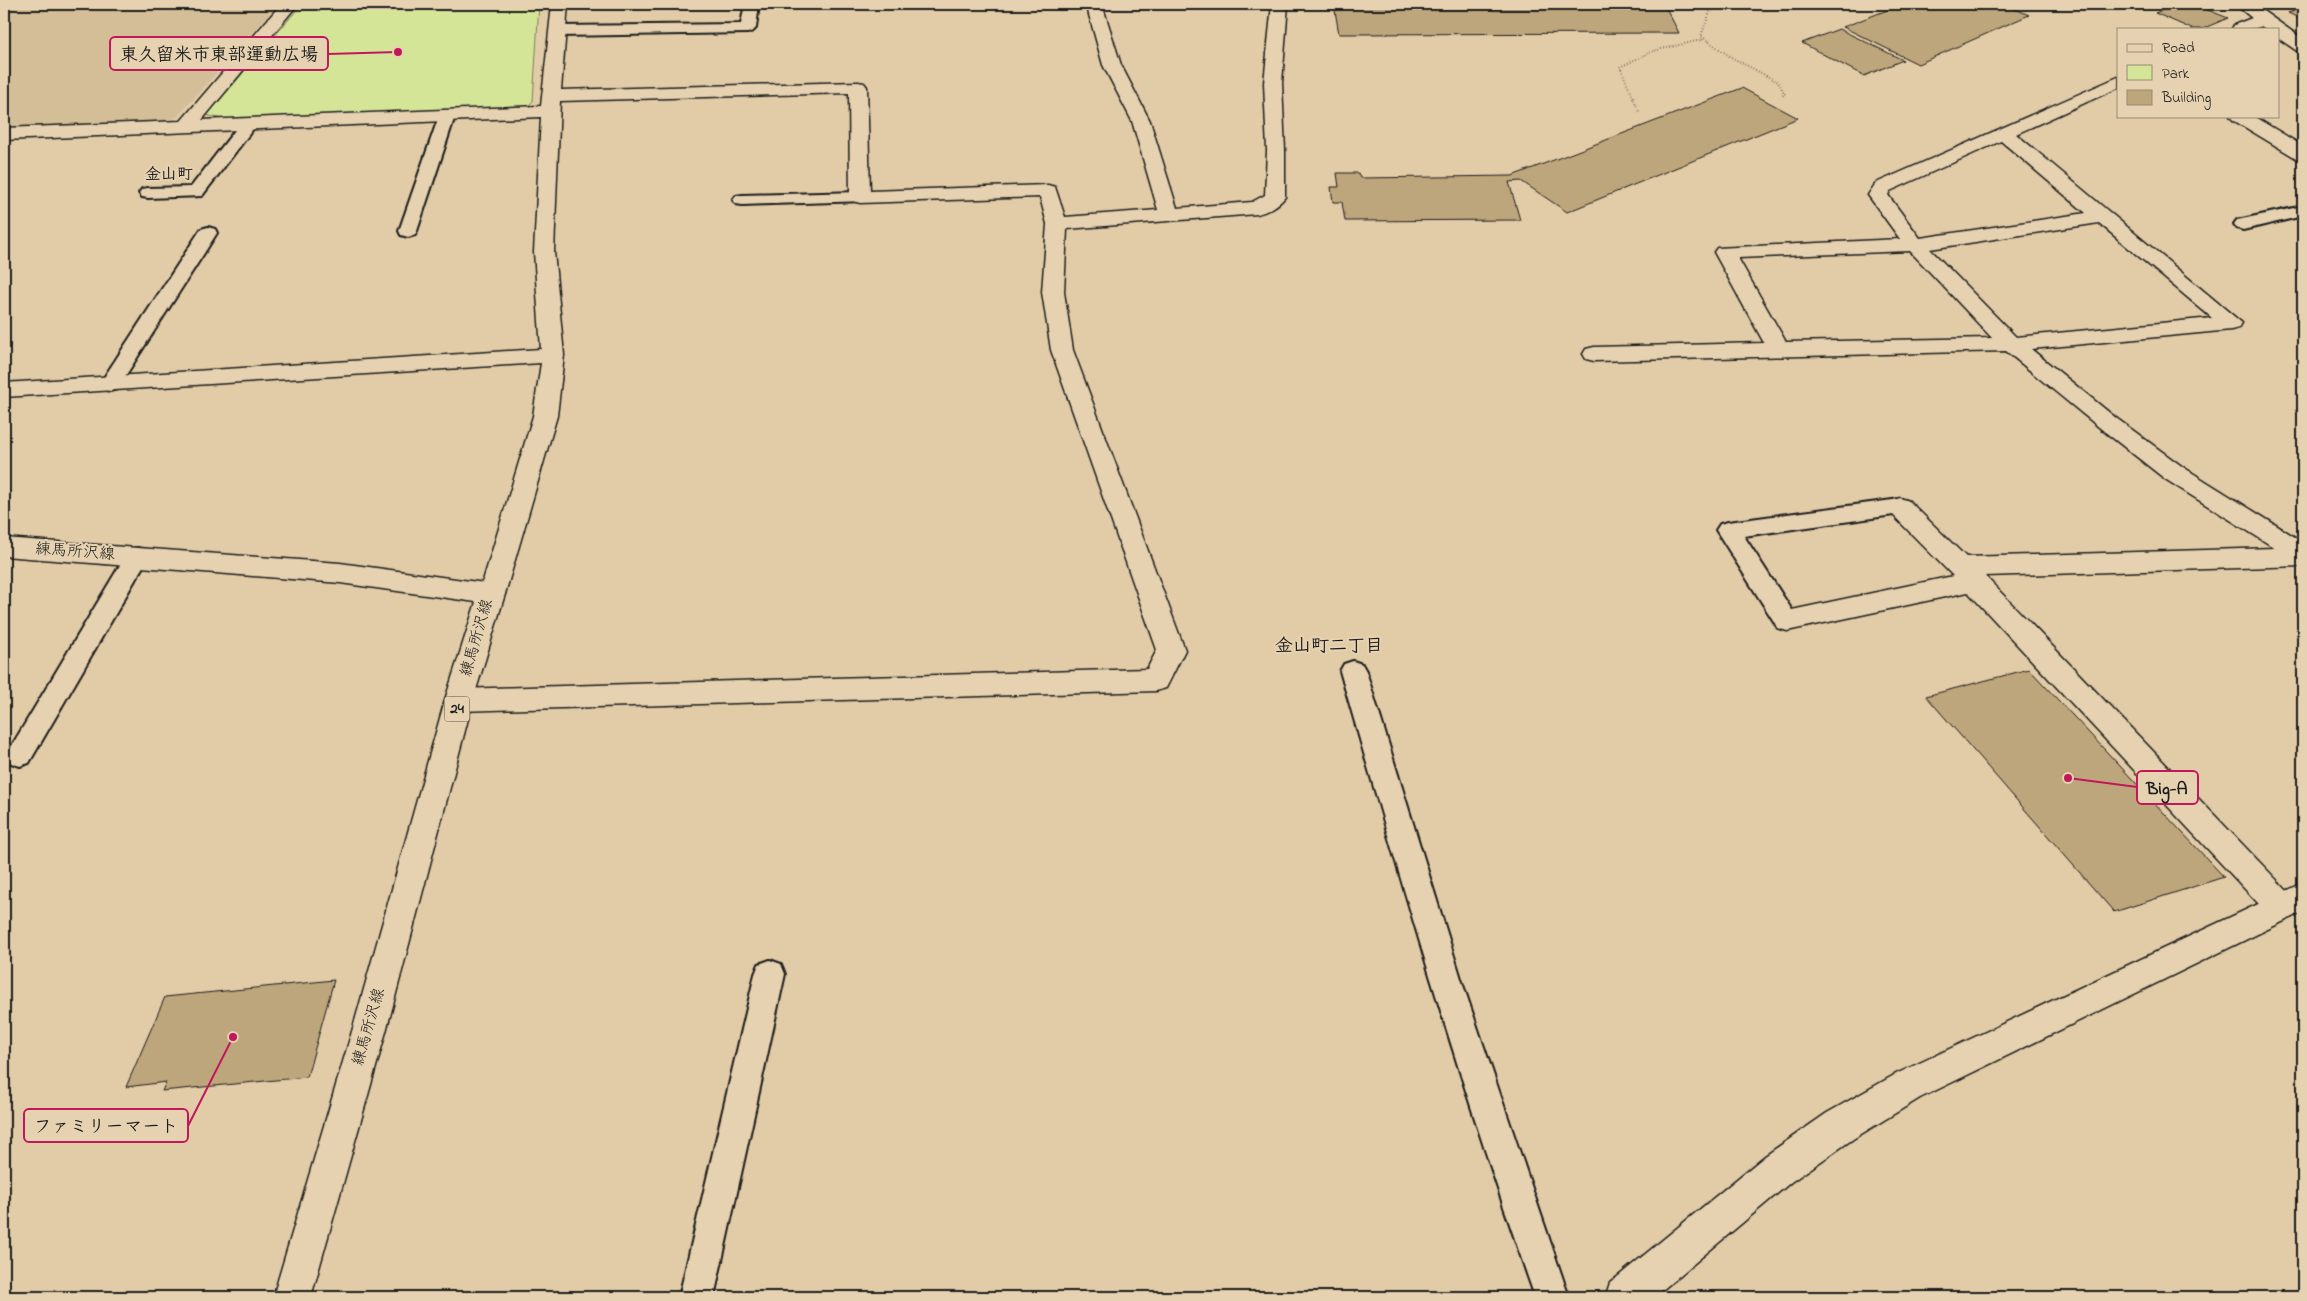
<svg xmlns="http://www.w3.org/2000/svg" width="2307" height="1301" font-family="'Indie Flower','Klee One',sans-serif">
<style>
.built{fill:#d3be97}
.green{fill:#d5e598;stroke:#78805a}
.building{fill:#bea67b;stroke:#1c1c1c}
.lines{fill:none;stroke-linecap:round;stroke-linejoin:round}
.lane-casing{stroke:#1c1c1c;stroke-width:4}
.street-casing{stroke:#1c1c1c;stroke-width:3}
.secondary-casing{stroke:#1c1c1c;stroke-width:3}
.primary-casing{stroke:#1c1c1c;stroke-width:3}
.path{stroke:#1c1c1c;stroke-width:2;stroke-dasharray:0.5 2.5;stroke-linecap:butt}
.lane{fill:#e6d2b0;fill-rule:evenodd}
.street{fill:#e6d2b0;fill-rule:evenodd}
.secondary{fill:#e6d2b0;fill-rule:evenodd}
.primary{fill:#e6d2b0;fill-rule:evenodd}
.labels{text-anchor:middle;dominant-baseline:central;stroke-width:4;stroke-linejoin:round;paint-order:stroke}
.shield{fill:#e6d2b0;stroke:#595348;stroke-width:1}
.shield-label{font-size:15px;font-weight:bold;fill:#1c1c1c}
.far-quarter-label{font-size:16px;font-weight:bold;fill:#1c1c1c;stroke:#e6d2b0}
.street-label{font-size:16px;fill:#1c1c1c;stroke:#e6d2b0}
.neighbourhood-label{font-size:18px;font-weight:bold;fill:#1c1c1c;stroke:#e6d2b0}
.leader{fill:none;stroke:#c2185b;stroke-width:2}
.callout-dot{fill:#c2185b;stroke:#e6d2b0;stroke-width:2}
.callout{fill:#e6d2b0;stroke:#c2185b;stroke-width:2}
.callout-label{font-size:18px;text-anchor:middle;font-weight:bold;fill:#1c1c1c}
</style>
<rect width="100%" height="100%" fill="#e2cca8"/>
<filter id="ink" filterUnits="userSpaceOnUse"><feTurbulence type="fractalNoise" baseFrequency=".02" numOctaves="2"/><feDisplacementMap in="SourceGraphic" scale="10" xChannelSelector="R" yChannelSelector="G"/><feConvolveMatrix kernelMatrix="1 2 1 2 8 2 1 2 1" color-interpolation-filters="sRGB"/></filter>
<g filter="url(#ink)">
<polygon class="built" points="4,4 278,4 177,117 159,123 4,128"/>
<polygon class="green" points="302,4 539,4 533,101 527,107 222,119 207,115"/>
<g class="building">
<polygon points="1664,4 1679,33 1339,34 1334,5"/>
<polygon points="1903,4 2004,4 2029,15 1918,64 1843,27"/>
<polygon points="2180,4 2193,4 2228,18 2202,29 2192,29 2155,13"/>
<polygon points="2278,4 2303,4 2303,20 2288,13 2294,11"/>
<polygon points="1839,29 1903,60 1864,76 1802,43"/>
<polygon points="1742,88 1798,118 1567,212 1521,181 1509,182 1520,220 1345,221 1342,202 1333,202 1331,187 1339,187 1337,173 1358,173 1360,178 1512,176"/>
<polygon points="2029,669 2224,877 2114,912 1926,696"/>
<polygon points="334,980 307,1077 162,1091 166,1082 126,1087 165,997"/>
</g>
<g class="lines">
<g class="lane-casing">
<g id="lane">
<polygon points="745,4 759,4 756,28 753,31 748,33 558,36 553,34 550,31 553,28 558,26 741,24"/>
<polygon points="447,111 453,112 455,116 417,231 415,235 408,237 401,235 399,231 439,116 441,112"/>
<polygon points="248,120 254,121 256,125 202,196 148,198 142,197 139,193 142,189 148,188 191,187 242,121"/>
<polygon points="860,192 866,193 869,197 866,201 742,205 736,204 733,200 736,196 742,195"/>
<polygon points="2303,206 2303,216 2243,230 2237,228 2234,224 2237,220"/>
<polygon points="208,227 215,229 217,233 117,389 110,391 103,389 100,384 103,379 201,229"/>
<polygon points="1900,499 1908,501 1911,507 1908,513 1744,536 1799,621 1796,628 1787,630 1778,628 1716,530 1720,524 1728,522"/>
<polygon points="137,548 145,550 149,556 29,763 20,766 11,763 7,755 11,747 129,550"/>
<path d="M1353 661 1362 664 1366 671 1463 985 1569 1297H1535C1462 1091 1401 881 1340 671L1344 664Z"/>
<polygon points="770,960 781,964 785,974 714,1297 679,1297 755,974 759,964"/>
</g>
</g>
<g class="street-casing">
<g id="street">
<path d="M281 4H298L202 120 541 106 552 4H568L561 90 858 82 864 83 867 87 870 191 1048 185 1055 187 1065 217 1158 210 1132 121 1103 65 1086 4H1102L1121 65 1150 121 1177 208 1252 202 1265 195 1267 151 1264 83 1272 4H1288L1282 83 1285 151V197C1279 205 1267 212 1257 214L1067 229 1064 292 1073 350 1185 650 1166 688 1156 691 459 711 449 708 445 700 449 692 459 689 1147 669 1157 650 1051 350 1042 292 1047 224 1040 197 860 203 853 201 850 197 849 93 560 101 554 252 564 355 557 416 505 594 501 601 492 604 483 601 479 594 533 416 541 363 4 397V383L541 349 534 252 541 117 4 140V128L181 121Z"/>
<path d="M2262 14 2268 15 2270 19C2262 31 2245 29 2232 29L2234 25Z"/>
<path d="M2118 77V88L2016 134 2242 323 2239 328 2231 330 2031 349 2116 418 2183 467 2303 542V566L1985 576 2293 897 2298 907 2293 917 2282 921 2271 917 1968 592 1787 631 1777 628 1774 621 1777 614 1787 611 1953 576 1891 513 1887 507 1891 501 1900 498 1909 501 1966 557 2275 548 2165 479 2100 428 2006 351 1594 361 1586 359 1583 354 1586 349 1594 347 1764 343 1714 252 1717 248 1900 239 1868 195 1876 183ZM2001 141 2086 213 1920 238 1888 195 1890 191ZM2099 223 2212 318 2016 337 1930 249ZM1910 251 1992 338 1786 342 1738 258Z"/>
<polygon points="2230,116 2253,116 2303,146 2303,160 2296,158 2233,120"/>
</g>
</g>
<g class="secondary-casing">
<g id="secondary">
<polygon points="2235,4 2253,4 2303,39 2303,52 2297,51 2278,38 2278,29 2265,29"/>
<polygon points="2303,883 2303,912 1920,1098 1853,1139 1791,1182 1654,1297 1605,1297 1610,1283 1765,1156 1827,1113 1896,1074"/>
</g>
</g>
<g class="primary-casing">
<polygon id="primary" points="4,538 340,563 492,584 501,587 505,594 473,700 387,1028 311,1297 273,1297 353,1028 445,700 476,602 340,583 4,556"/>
</g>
<g class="path">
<polyline points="1723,4 1710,12 1701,36 1731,57 1778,82 1785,94 1782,96"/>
<polyline points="1639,111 1620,67 1653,51 1705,39"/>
</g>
<use href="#lane" class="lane"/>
<use href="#street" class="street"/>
<use href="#secondary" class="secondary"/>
<use href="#primary" class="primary"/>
</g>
</g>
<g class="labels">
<rect class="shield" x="444.5" y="696.5" width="25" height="25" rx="4"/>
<g class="shield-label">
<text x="457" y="709">24</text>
</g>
<g class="far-quarter-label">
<text x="169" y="175">金山町</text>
</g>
<g class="street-label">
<text transform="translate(75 552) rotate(4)">練馬所沢線</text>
<text transform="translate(477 638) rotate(-74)">練馬所沢線</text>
<text transform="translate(369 1027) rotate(-74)">練馬所沢線</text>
</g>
<g class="neighbourhood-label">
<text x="1329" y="647">金山町二丁目</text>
</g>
</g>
<path class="leader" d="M398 52L328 54M2068 778L2137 787M233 1037L188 1126"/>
<g class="callout-dot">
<circle cx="398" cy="52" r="5"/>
<circle cx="2068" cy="778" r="5"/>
<circle cx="233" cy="1037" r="5"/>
</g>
<g class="callout">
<rect x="110" y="37" width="218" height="33" rx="5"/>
<rect x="2137" y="771" width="61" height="33" rx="5"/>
<rect x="24" y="1109" width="164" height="33" rx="5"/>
</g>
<g class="callout-label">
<text x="219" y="60">東久留米市東部運動広場</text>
<text x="2167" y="794">Big-A</text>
<text x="106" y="1132">ファミリーマート</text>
</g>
<rect width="2307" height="1301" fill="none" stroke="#e6d2b0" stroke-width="20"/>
<rect x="10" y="10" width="2287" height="1281" fill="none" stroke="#1c1c1c" stroke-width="2" filter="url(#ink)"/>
<rect x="2117" y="28" width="162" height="90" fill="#e6d2b0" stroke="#958975"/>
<rect x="2127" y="44" width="25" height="8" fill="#e6d2b0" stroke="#958975"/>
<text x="2162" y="52" font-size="15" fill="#1c1c1c">Road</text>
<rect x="2127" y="65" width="25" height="15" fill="#d5e598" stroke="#958975"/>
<text x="2162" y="78" font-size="15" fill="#1c1c1c">Park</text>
<rect x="2127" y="90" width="25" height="15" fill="#bea67b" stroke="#958975"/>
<text x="2162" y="102" font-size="15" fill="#1c1c1c">Building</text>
</svg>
